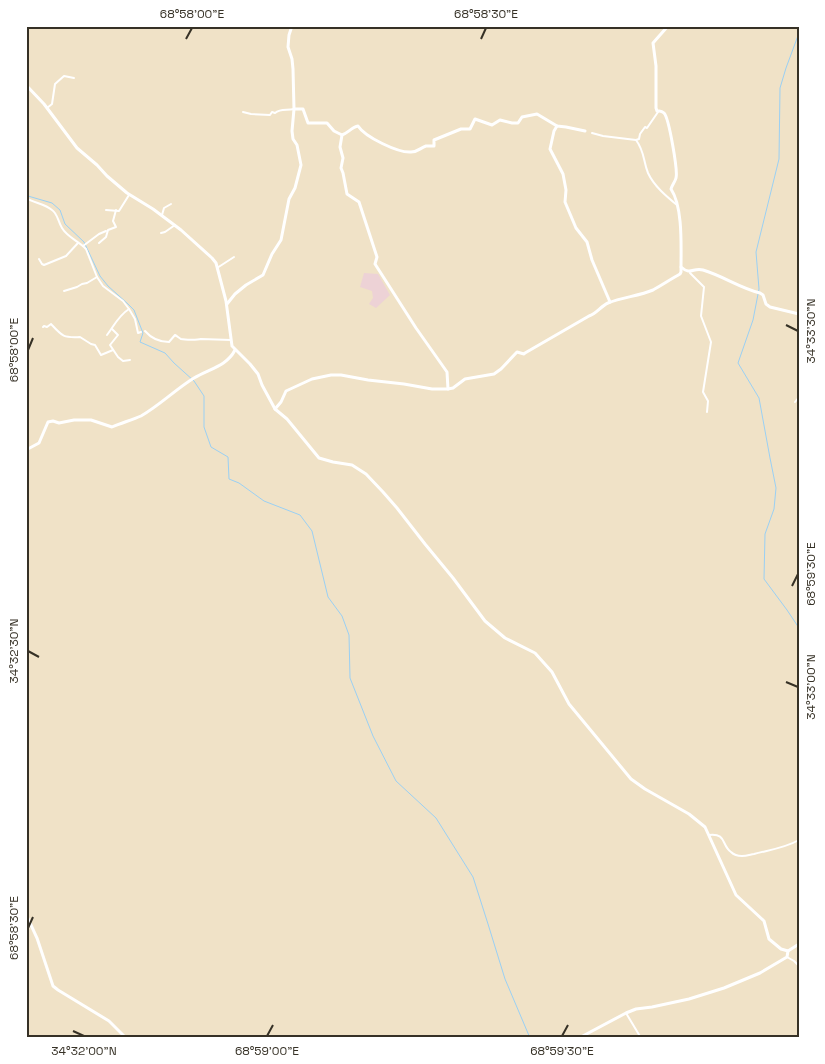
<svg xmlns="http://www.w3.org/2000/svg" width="825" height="1064" font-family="'Space Grotesk',sans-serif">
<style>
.education{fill:#edd2d6}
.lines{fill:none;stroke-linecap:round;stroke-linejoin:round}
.stream{stroke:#9ad0f4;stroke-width:1}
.street{stroke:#fff;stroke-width:2}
.secondary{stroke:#fff;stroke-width:3}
.ticks{fill:none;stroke:#363126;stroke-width:2}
.neatline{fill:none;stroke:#363126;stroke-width:2}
.ticks-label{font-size:12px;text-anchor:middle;fill:#363126}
</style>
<rect width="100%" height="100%" fill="#f0e2c7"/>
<polygon class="education" points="364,273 378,274 390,295 376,308 369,304 373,298 372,291 360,287"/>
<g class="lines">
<g class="stream">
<polyline points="799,33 786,68 780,88 779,159 756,252 759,289 753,320 738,363 759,398 770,458 776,488 774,509 765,534 764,579 787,610 799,628"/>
<polyline points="26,193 28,196 52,203 60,210 65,224 84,242 100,276 108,286 128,304 134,310 143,333 140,342 165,353 174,363 194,381 204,396 204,427 211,447 228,457 229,479 239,483 264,501 300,515 312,531 328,597 342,616 349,635 350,678 373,736 396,781 436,818 473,877 488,924 505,979 530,1038"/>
</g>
<g class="street">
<polyline points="47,108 52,104 55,84 64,76 74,78"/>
<path d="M243 112 251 114 270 115 272 112 275 113C281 108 287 111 294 109"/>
<path d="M592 133 603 136 636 140C645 152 643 161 648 173 654 186 666 196 677 205"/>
<polyline points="636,140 639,139 640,134 645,127 647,128 658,112"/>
<path d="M26 198C34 203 45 204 52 210 58 214 58 222 62 228 68 238 79 241 86 249L97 277 103 286 123 301 129 309 135 319 138 333 141 332"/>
<polyline points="106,210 119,211 129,195"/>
<polyline points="162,215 164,208 171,204"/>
<polyline points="161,233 165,232 175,225"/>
<polyline points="99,243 106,237 108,230 116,227 113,221 116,210"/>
<polyline points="83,246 99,234 106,231"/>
<polyline points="39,259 42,264 44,265 66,256 78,243"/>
<polyline points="217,268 234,257"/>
<polyline points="690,273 704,287 701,316 711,342 703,392 708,401 707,412"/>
<polyline points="64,291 77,287 82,284 87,283 97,277"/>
<path d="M43 327 44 326 47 327 51 324C62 336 63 338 80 337L91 344 95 345 101 355 113 350"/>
<polyline points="112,329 118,335 110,345 118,357 123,361 130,360"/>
<path d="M145 331C151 338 160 342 169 342L175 335C177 336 179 338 181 339 185 340 198 340 201 339L231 340"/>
<path d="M107 335C114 326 118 316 129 309"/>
<polyline points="795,402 799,397"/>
<polyline points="798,585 799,585"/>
<path d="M709 835C727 833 721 845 731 852 734 855 738 856 742 856 746 856 749 855 754 854 769 850 785 848 799 840"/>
<polyline points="787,957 794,961 799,966"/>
<polyline points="626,1013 641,1038"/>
</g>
<g class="secondary">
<path d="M668 26 653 43 656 66V108L657 111C660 111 661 110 664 113 669 118 678 171 676 178 675 182 672 185 671 189 683 207 681 246 681 267 691 276 693 267 703 270 723 276 740 288 760 293L763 295 766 304 770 307 799 314"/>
<polyline points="26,85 44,104 77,148 97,165 107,176 127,193 153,209 181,230 212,258 216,263 226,301 232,346 250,364 258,374 262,385 275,409 287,419 319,458 333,462 352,465 366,474 383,492 397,508 425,544 453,578 485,621 505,638 535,653 552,672 569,704 631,779 645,789 689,814 705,827 736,895 764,921 769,939 781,949 788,951 799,944"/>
<path d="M294 109H303L308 123H327L334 131 342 135C348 133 352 127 358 126 365 137 398 153 411 152 418 152 420 148 426 146 428 146 431 146 434 146V140L461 129H470L475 119 492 125 500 120 512 123H518L522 117 537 114 557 126 566 127 585 131"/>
<polyline points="557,126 554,131 550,149 563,174 566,190 565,202 576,228 587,242 592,260 610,302"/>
<polyline points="342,135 340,147 343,158 341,168 343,173 347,194 359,202 377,257 375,264 416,328 447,372 448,389"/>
<polyline points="227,304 235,294 246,285 263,275 272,254 281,240 289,199 295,188 301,165 297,145 293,139 292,131 294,109 293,69 292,59 288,47 289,35 292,26"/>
<path d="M275 409 281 402 286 391 312 379 331 375H341L368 380 404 384 432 389H448L453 388 465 379 494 374 501 369 517 352 524 354 525 353 589 316C596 314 601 306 608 303 623 297 639 296 653 290 662 285 671 279 680 274L681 272V267"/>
<path d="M26 450 39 443 48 422 53 421 59 423 74 420H91L112 427C121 423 132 420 141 416 160 405 176 389 194 378 209 369 227 366 235 350"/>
<polyline points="26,914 37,938 53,986 58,990 109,1021 126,1038"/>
<polyline points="579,1038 626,1013 636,1009 652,1007 689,999 724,988 760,973 787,957 788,951"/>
</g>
</g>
<path class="ticks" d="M186 39 192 28M481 39 486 28M786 325 798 331M28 350 33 338M792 586 798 574M28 651 39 657M786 682 798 687M28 928 33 917M73 1031 84 1036M267 1036 273 1025M562 1036 568 1025"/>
<rect width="825" height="1064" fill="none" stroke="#ffffff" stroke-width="55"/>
<rect x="28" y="28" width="770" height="1008" class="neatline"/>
<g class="ticks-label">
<text x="192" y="18">68°58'00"E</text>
<text x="486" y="18">68°58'30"E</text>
<text transform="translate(811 331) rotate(-90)" y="4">34°33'30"N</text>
<text transform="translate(14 350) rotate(-90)" y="4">68°58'00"E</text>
<text transform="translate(811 574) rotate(-90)" y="4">68°59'30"E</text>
<text transform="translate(14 651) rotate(-90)" y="4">34°32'30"N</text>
<text transform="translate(811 687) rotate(-90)" y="4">34°33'00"N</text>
<text transform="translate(14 928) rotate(-90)" y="4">68°58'30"E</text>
<text x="84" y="1055">34°32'00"N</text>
<text x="267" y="1055">68°59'00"E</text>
<text x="562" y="1055">68°59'30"E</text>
</g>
</svg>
